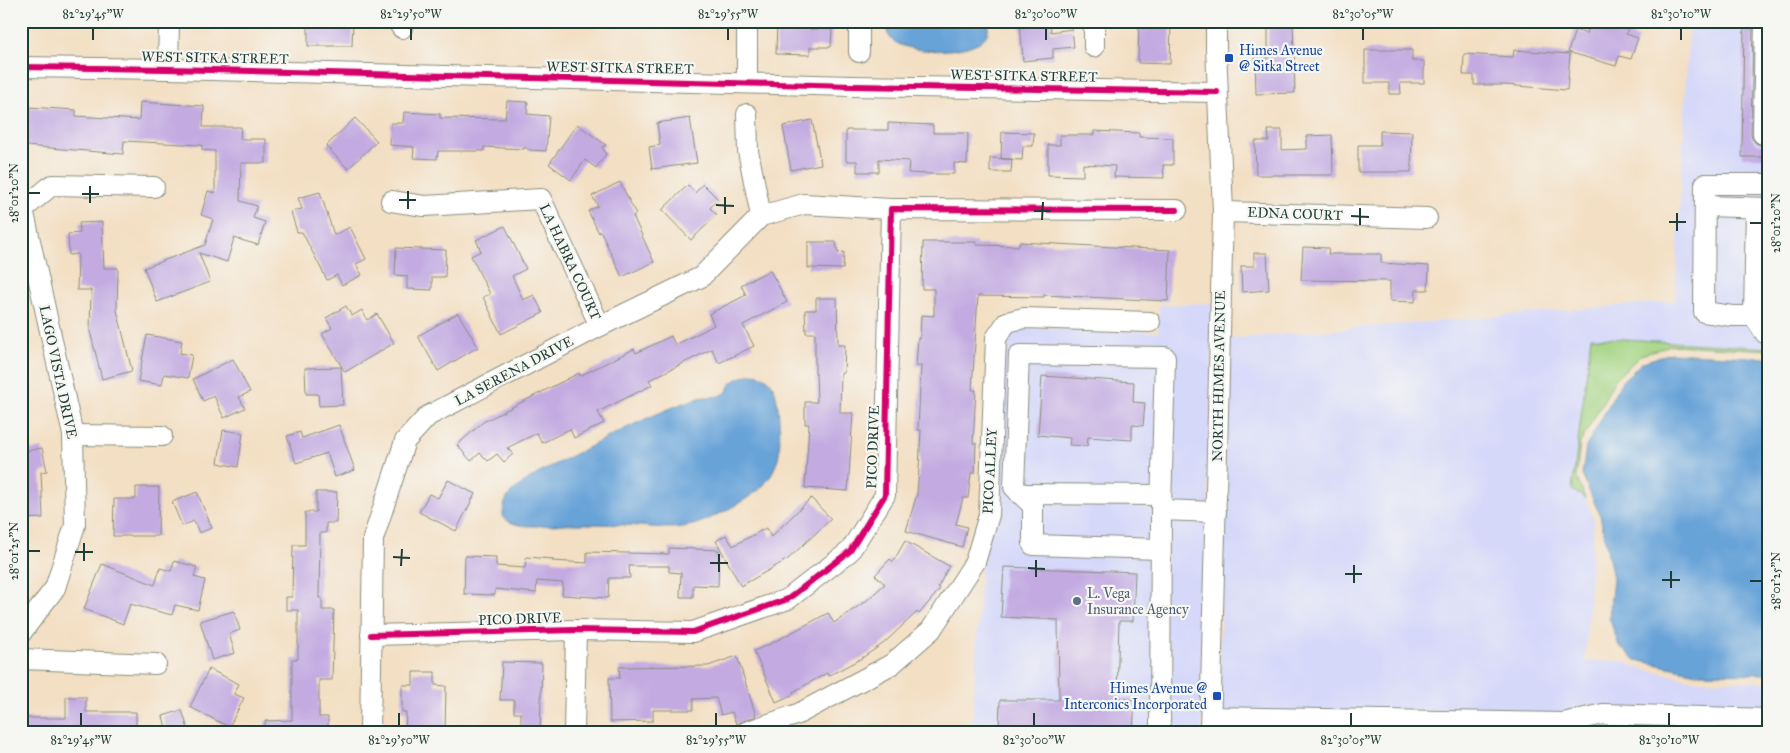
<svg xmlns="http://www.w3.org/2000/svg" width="1790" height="753" font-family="'IM FELL Great Primer',serif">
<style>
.built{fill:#d5d8f9}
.green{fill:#a4d482;stroke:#62885b}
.water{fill:#67a3d8;stroke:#437086}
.building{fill:#c3aae1}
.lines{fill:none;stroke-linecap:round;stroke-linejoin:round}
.minor-casing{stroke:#898e7c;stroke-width:22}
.minor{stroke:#fff;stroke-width:20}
.cycleway-casing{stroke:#f6f6f2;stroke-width:9}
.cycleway{stroke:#d6006c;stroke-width:6}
.ticks{fill:none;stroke:#1f3d34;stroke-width:2}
.transit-dot{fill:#1a4fb4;stroke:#f6f6f2;stroke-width:2}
.service-dot{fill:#5c6f8a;stroke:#f6f6f2;stroke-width:2}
.labels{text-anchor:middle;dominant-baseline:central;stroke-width:4.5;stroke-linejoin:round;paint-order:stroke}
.transit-label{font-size:14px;fill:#164399;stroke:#f6f6f2;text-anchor:start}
.street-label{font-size:14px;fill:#1f3d34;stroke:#f6f6f2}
.service-label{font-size:14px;fill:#4e5e75;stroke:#f6f6f2;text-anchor:start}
.neatline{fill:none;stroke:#1f3d34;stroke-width:2}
.ticks-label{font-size:12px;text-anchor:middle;fill:#1f3d34}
</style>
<rect width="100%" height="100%" fill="#f6f6f2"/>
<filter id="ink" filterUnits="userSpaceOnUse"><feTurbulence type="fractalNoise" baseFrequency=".02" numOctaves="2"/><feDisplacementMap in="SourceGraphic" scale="10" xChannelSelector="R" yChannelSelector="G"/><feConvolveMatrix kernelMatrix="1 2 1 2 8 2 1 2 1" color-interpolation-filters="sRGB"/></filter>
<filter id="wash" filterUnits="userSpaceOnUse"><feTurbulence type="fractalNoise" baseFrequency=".0096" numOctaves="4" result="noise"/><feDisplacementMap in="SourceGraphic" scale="20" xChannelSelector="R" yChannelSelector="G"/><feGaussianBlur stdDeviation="1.12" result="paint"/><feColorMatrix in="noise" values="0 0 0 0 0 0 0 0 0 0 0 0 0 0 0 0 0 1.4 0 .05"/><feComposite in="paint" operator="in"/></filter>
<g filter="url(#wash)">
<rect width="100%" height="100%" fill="#f3dfc3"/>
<g class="built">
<polygon points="1689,21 1769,21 1769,348 1591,337 1572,490 1585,498 1594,520 1585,661 1626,661 1634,667 1694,680 1769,682 1769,732 1218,732 1228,339 1675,301"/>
<polygon points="1213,303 1202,732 972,732 981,568 1004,341 1012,330 1025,327 1158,332 1159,305"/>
</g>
<polygon class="green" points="1591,337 1769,348 1769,350 1671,345 1641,355 1616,378 1580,443 1576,476 1585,498 1572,490"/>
<g class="water">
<path d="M887 21H988C988 26 989 32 986 36 974 55 900 56 889 36 886 32 887 26 887 21Z"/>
<polygon points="1671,353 1769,358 1769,674 1696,673 1636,660 1619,646 1609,617 1613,578 1600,515 1582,475 1586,447 1622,381 1643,362"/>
<path d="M751 374C760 374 769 377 773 386 779 397 781 439 779 453 778 464 770 478 762 487 751 498 712 519 696 524 677 530 660 528 640 526 616 524 592 524 568 524 551 524 513 532 503 516 503 508 505 498 512 492 531 475 564 460 587 448 622 430 657 412 695 399 706 395 717 400 727 392 729 380 740 378 751 374Z"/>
</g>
<g id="blocks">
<g class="building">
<polygon points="308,21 353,21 352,46 308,46"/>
<polygon points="777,21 810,21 810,29 832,29 831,47 810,47 810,55 776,54"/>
<polygon points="1020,21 1050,21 1051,32 1072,29 1074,47 1053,49 1053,58 1023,61"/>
<polygon points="1139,21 1171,21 1170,64 1138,63"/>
<polygon points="1268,21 1293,21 1295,93 1256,94 1255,58 1268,58"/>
<polygon points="1604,21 1622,21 1629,24 1626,34 1638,38 1631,59 1619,56 1616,66 1568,52 1575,30 1587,34 1590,23 1602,27"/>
<polygon points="1744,21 1753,21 1751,134 1752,139 1757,144 1769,146 1769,157 1742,157"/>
<polygon points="1365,50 1412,50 1412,61 1424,61 1424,83 1400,83 1401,94 1389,94 1389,83 1365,83"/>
<polygon points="1514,50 1570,54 1567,90 1505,85 1474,85 1474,75 1463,75 1464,54 1513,57"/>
<polygon points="507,101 528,102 527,114 549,116 546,151 529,150 525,147 524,149 484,147 484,151 438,151 437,159 413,158 414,147 390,145 391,123 403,123 404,112 440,114 440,118 505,119"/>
<polygon points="140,102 204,106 203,127 241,127 240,139 266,139 266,163 241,163 240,201 257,206 253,218 265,222 258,245 234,238 227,262 199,253 210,282 157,302 144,268 205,245 213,219 201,215 208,191 215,193 215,151 202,150 202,145 124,141 123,154 26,146 28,107 76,110 76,116 139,120"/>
<polygon points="355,118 377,141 348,169 326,146"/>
<polygon points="690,118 697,163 652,169 649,147 660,145 657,123"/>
<polygon points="812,120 821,164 791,170 783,126"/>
<polygon points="888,123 933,125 933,133 968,133 967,164 954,163 954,174 931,174 908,173 909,161 879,159 879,172 857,172 857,161 846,161 846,130 888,130"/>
<polygon points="577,124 606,145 602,147 606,154 596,168 585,160 571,180 549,164"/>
<polygon points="1268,130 1282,130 1282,150 1307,149 1307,136 1332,135 1333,175 1256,175 1255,141 1269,141"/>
<polygon points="1094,131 1139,133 1139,137 1173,138 1173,165 1163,165 1164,178 1114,177 1115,166 1083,164 1083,176 1048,175 1048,145 1060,145 1060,135 1094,135"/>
<polygon points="1380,131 1412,132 1411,172 1358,172 1358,145 1380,145"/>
<polygon points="1002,132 1034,133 1033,146 1023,146 1022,160 1001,159"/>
<polygon points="990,158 1012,159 1011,172 990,172"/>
<polygon points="620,182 636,214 633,216 654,262 622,277 601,232 599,233 588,211 598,206 592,196"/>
<polygon points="703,184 718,199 710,208 717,215 691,240 662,210 688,185 695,193"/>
<polygon points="320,192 334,235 350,227 366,259 356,264 362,275 342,285 337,275 327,280 302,232 297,232 291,212 302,209 298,198"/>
<polygon points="102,222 104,268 118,268 117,310 132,371 102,379 90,331 91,290 77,290 78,254 69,255 68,234 80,233 79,223"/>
<polygon points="505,226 526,269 512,276 523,300 534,295 543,313 501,334 483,297 490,294 471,256 481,251 476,240"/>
<polygon points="808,242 836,242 838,253 844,252 843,269 808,268"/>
<polygon points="923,242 976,242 976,245 1019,246 1019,242 1170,250 1168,301 1044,295 1044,297 978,296 972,390 976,390 973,443 976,443 975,473 971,473 968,498 963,498 956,524 967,527 962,547 906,531 917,494 919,468 921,430 918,430 921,366 916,366 918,338 920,338 921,315 934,316 934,289 922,289"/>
<polygon points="1303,247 1329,248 1328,254 1381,254 1381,263 1429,266 1428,290 1416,290 1415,302 1390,301 1390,281 1301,280"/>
<polygon points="396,248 446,250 445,277 432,277 432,290 407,289 407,276 395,275"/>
<polygon points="1254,253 1267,253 1269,290 1242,292 1241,266 1254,266"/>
<polygon points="770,270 787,302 743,325 754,346 719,363 712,349 649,380 652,385 598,412 604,423 574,438 570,429 542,443 537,433 507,448 513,454 504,462 497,454 488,461 480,453 471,461 457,445 483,422 579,373 580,376 634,349 636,353 671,336 675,345 703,331 714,325 709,314 746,295 741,285"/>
<polygon points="816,298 837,298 838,345 845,345 844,373 841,373 840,413 853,413 848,491 805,488 809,424 805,424 805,402 817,402 816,373 815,373 815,333 806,333 805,310 816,310"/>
<polygon points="346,306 352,316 362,310 367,320 377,314 394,343 345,372 322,334 332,328 326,318"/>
<polygon points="458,313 478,347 438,371 418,336"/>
<polygon points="147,335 182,341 180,353 192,355 188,378 164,374 162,385 138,381"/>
<polygon points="233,359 250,392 239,397 245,408 224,418 214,396 203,401 193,379"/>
<polygon points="341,367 343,405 319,406 318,394 306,394 305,368"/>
<polygon points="1042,376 1134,382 1133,402 1145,403 1143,426 1132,425 1132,440 1088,437 1087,446 1069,445 1070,438 1038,435"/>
<polygon points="339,425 355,470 335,477 327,453 296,463 287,436 300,432 302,438"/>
<polygon points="223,430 243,433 238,467 218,463"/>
<polygon points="42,448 47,471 41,472 43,518 23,519 21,482 25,482 21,465 21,452"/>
<polygon points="448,480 475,494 456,531 419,512 429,494 438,498"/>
<polygon points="136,487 159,487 158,536 113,536 114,499 136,499"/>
<polygon points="197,492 212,528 199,533 194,521 182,526 172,502"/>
<polygon points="316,492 337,492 336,523 326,523 326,533 320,533 319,598 322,598 322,610 334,610 332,680 319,680 319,717 328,717 328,732 265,732 265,721 292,720 292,659 298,659 298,610 286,610 286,597 292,597 293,545 305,545 305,512 316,512"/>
<polygon points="811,498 831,519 788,559 741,586 716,541 726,535 733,546 766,528 771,537"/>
<polygon points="905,541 949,566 938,587 940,589 919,614 917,612 884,643 862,658 828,676 827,673 793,692 794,694 776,702 754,651 772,643 828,613 834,623 866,601 885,584 875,575 890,559 893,562"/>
<polygon points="669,548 719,550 718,586 693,585 693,597 680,597 681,573 669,572 669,566 629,566 630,578 609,578 608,598 562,595 563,583 537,581 536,593 495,589 495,595 464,594 465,556 496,557 496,566 525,568 526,557 553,559 552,561 587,563 587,552 669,554"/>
<polygon points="174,561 197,567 194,577 205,580 198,610 175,605 172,615 130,604 123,624 84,609 102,564 155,585 160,568 171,571"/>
<polygon points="1004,567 1135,572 1133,621 1119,621 1117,698 1135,700 1133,732 999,732 1000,700 1059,700 1058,620 1001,617"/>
<polygon points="234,611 240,630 229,634 235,653 212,660 200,621"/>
<polygon points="737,656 756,716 736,724 732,712 721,715 716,698 693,699 693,710 653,710 653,721 610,722 609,678 620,678 619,667 708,666"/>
<polygon points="502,662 542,663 540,732 521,732 521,713 514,713 514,700 500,700"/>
<polygon points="209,669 239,684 234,694 244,698 229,727 190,707"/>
<polygon points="413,672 435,672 435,685 446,686 445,732 405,732 406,712 402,712 402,685 413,685"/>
<polygon points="66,697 86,697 86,712 136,712 136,732 21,732 21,718 66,718"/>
<polygon points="182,710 189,732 167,732 163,716"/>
</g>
</g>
</g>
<g filter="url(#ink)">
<use href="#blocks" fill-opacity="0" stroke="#898e7c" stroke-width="1"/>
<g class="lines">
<g class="minor-casing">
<g id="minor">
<polyline points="397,21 402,28"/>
<polyline points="1094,21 1094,47"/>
<polyline points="1765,21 1763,134 1769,134"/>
<polyline points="859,52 859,21"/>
<polyline points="21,67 168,69 852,86 1217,92"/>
<polyline points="168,69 169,21"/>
<polyline points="747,83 747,21"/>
<polyline points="747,114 748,151 761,216"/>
<polyline points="1769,184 1705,184 1704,312 1732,316 1754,316 1765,333 1769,333"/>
<polyline points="391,201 424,206 541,199 600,326"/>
<polyline points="1705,206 1769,208"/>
<polyline points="1223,212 1427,218"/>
<polyline points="1754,316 1756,208"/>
<polyline points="73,435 162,436"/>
<polyline points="1020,494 1161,495"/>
<polyline points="1160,549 1033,545 1033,506 1014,487 1019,355 1165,357 1161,510"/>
<polyline points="21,633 55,588 75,525 73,435 23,209 52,185 154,187"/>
<polyline points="371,635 576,630 693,632 788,599 850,551 885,495 891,209 1177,210"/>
<polyline points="21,659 156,664"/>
<polyline points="1211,717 1563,723 1603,714 1769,719"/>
<polyline points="370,732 373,539 405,441 428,416 600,326 701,277 761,216 804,204 891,209"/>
<polyline points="574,732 576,630"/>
<polyline points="746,732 798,714 892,664 931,630 975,562 989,515 996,338 1007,322 1024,318 1150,322"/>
<polyline points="1160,732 1161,510 1216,512"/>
<polyline points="1210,732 1223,212 1216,48 1216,21"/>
</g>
</g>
<use href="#minor" class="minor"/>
<g class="cycleway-casing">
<g id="cycleway">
<polyline points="21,67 168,69 852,86 1217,92"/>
<polyline points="371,635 576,630 693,632 788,599 850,551 885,495 891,209 1177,210"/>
</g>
</g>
<use href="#cycleway" class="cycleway"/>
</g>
</g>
<path class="ticks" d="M93 40V28M411 40V28M728 40V28M1046 40V28M1363 40V28M1681 40V28M28 193H40M82 194H99M399 200H416M90 203V186M716 205 734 206M408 209V191M1034 211H1051M725 214V197M1351 216 1369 217M1042 220 1043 202M1669 222H1686M1750 223H1762M1360 225V208M1677 231V213M28 551H40M75 552H93M393 557 410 558M84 561V543M710 563H728M401 566 402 549M1028 568 1045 569M719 572V554M1345 574H1362M1036 577V560M1662 580H1680M1750 581H1762M1354 583V565M1671 588V571M81 726V713M399 726V713M716 726V713M1034 726V713M1351 726V713M1669 726V713"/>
<g class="transit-dot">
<rect x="1224" y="53" width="10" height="10" rx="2.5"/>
<rect x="1212" y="691" width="10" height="10" rx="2.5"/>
</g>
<circle class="service-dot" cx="1077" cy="601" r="5"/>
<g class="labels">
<g class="transit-label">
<text x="1239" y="50">Himes Avenue<tspan x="1239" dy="16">@ Sitka Street</tspan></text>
<text x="1207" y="688" text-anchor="end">Himes Avenue @<tspan x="1207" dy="16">Interconics Incorporated</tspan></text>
</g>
<g class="street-label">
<text transform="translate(215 58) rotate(1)">WEST SITKA STREET</text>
<text transform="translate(620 68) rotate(1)">WEST SITKA STREET</text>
<text transform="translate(1024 76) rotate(1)">WEST SITKA STREET</text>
<text transform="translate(1295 214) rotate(2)">EDNA COURT</text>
<text transform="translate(570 262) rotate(65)">LA HABRA COURT</text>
<text transform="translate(514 371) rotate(-28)">LA SERENA DRIVE</text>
<text transform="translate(58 372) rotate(78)">LAGO VISTA DRIVE</text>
<text transform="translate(1219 376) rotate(-89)">NORTH HIMES AVENUE</text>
<text transform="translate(873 447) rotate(-88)">PICO DRIVE</text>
<text transform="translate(990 471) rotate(-87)">PICO ALLEY</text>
<text transform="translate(520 619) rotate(-2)">PICO DRIVE</text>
</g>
<g class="service-label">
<text x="1087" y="593">L. Vega<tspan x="1087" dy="16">Insurance Agency</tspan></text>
</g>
</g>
<rect width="1790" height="753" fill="none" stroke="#f6f6f2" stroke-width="55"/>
<rect x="28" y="28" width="1734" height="698" class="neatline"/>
<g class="ticks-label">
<text x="93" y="18">82°29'45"W</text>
<text x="411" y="18">82°29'50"W</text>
<text x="728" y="18">82°29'55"W</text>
<text x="1046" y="18">82°30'00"W</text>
<text x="1363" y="18">82°30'05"W</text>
<text x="1681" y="18">82°30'10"W</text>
<text transform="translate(14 193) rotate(-90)" y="4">28°01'20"N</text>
<text transform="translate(1776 223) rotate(-90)" y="4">28°01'20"N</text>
<text transform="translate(14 551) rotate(-90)" y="4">28°01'25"N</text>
<text transform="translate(1776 581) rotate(-90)" y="4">28°01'25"N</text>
<text x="81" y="744">82°29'45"W</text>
<text x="399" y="744">82°29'50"W</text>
<text x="716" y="744">82°29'55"W</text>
<text x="1034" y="744">82°30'00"W</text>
<text x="1351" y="744">82°30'05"W</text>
<text x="1669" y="744">82°30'10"W</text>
</g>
</svg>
